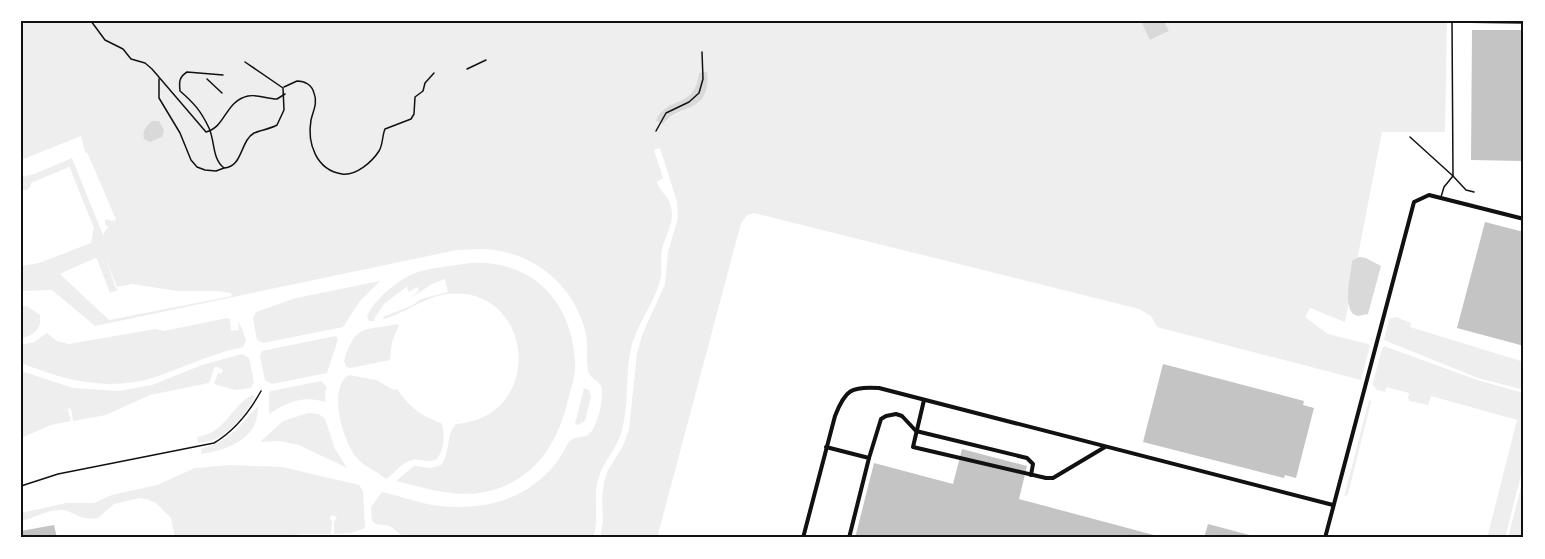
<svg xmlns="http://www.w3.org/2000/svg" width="1545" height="559" font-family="Inter,sans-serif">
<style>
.green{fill:#eee;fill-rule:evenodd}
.water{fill:#d9d9d9}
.building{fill:#c4c4c4}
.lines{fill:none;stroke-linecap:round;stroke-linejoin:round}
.path{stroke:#111;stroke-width:1.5}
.service{stroke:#111;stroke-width:1.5}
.minor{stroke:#111;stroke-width:4}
.neatline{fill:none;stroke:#111;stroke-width:2}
</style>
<rect width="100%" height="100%" fill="#fff"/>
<g class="green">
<path d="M21 21H1141L1151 40 1169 31 1164 21H1447L1445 132H1382L1345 322 1310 308 1305 317 1328 334 1368 344 1370 346 1361 380 1157 327 1151 316 1139 309 754 213 747 215 741 223 657 538H600L603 521 602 497 604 482 608 470 623 446 629 430 637 353 643 333 665 284 668 252 678 218 677 202 660 148 654 150 663 178 657 182C660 194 671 194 672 214 672 227 665 237 662 249 660 260 663 270 660 281 653 305 637 324 631 348 625 375 629 404 622 430 617 450 601 463 597 484 594 502 599 520 593 538H405L390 526 376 524 372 521 371 507 382 492C401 496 420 504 440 506 478 510 516 503 545 475 552 469 558 461 562 454 565 450 566 445 569 442 575 436 579 438 586 436 597 432 603 401 602 391 602 380 589 380 588 370 586 358 588 346 586 334 576 289 539 256 494 250 481 248 469 250 457 250L95 326 52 290 21 291V286H25L21 285V266L39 263 91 243 94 228 69 166 67 168 31 183V186L27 190H21V177L34 174 72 158 103 235 106 229 109 228 105 224V219L112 221 116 220 88 154 85 152 81 136 21 160ZM699 73 698 103 667 119 662 110C683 98 695 100 699 73ZM105 256 117 287 132 284 177 291H219L231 293 232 296 109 320 60 274 95 258 97 259 110 293 118 290 115 286Z"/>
<path d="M470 263C533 259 573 303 575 363 576 376 570 391 567 404 556 447 532 482 485 492 455 498 425 488 396 481L414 466 431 468 441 465C451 453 445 436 456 424 547 417 534 285 448 294 426 296 406 313 384 319L383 317 413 305 421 299 448 292 445 279 432 284 412 297 419 290 417 287 409 292 407 288 409 285 384 304 374 319 375 321H369L367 317C373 300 398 280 415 273 432 267 453 266 470 263Z"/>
<polygon points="380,281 360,301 343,327 263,343 257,340 253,318 256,312 296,298"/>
<path d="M21 306H27L40 315C42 329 33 336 21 338Z"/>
<polygon points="1396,317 1411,323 1410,327 1524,362 1524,390 1478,378 1384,340 1389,319"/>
<path d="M227 318 230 319 231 331 239 330 238 322 242 328 246 341 243 347C215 353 191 364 164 374 115 393 68 382 21 363V345L34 342 47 333 57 341 69 344 155 329 164 331Z"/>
<path d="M398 324 399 325 392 342 390 360 351 368 346 367 344 361C356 324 362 331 398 324Z"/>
<polygon points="335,336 338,339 327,373 272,384 265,380 260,356 262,351"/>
<polygon points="1384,346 1477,380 1524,393 1524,464 1505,538 1487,538 1517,420 1431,396 1428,405 1410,401 1408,398 1409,393 1386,387 1385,392 1377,390 1373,385 1373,382 1382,349"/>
<polygon points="242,354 249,358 254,382 251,388 235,390 214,384 218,373 221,374 223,370 215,366 209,383 150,395 106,415 73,421 71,409 69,408 68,410 71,421 51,425 21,438 21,371 73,388 119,391 152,385 202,365"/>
<path d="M349 375 376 380 394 390 397 389C409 407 421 416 441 423 446 433 444 450 437 459 427 464 421 458 412 460 402 462 394 474 386 479 376 471 365 467 356 457 343 440 327 388 349 375Z"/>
<path d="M321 381 326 386 325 402C304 395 287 402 269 414V394L271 391Z"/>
<polygon points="584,388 589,390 591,397 585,421 578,425 575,424"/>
<path d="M252 395 255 396C251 408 232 430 221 436 214 441 206 442 198 443L197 437C227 432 229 408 252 395Z"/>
<polygon points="1369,400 1371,402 1348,494 1344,497"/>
<path d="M258 406C259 439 229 449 201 454L202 448C229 442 240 425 258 406Z"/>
<polygon points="308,413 319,414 325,419 335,449 347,468 299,445 279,441 260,442 283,421"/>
<path d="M230 465 282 467 359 485 363 491 365 528 352 533 334 534V522L337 517 331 515 330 519 332 521 331 534H304L263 538H175L171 518 156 503 147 499 139 498 114 504 98 518C79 521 76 512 62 510 48 509 35 518 21 521V513L66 503H94L112 495 157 485 195 468Z"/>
<polygon points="1524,475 1524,538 1508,538"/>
</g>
<g class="water">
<polygon points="1141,21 1164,21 1169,31 1150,40"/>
<path d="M707 72C711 115 679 103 663 124L656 121C667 94 694 111 699 73Z"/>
<path d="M152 121H159L164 130 162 137 150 142 144 139C142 131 146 126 152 121Z"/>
<path d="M1359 257 1366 258 1381 266 1368 314 1358 316 1353 314C1343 302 1351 276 1352 261Z"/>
</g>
<g class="building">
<polygon points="1472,30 1524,30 1524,161 1471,160"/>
<polygon points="1485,222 1524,232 1524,346 1457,328"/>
<polygon points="1163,364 1304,401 1303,405 1314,408 1296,478 1285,475 1284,478 1143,442"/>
<polygon points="962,449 1027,466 1019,499 1165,538 855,538 874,463 953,484"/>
<polygon points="1208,524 1257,537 1257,538 1204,538"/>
<polygon points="54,525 57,538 21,538 21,531"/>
</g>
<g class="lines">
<g class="path">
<path d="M91 21 105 40 123 49 131 59 145 63 152 69 206 132C226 127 225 101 248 96 257 94 267 99 277 99L285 94"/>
<polyline points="467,69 486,60"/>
<path d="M223 75 187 72C179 77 179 82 180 91 194 103 201 111 209 128 215 141 212 159 224 168 243 167 240 141 254 133 261 130 270 129 277 125L284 110 283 88 245 62"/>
<polyline points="159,79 159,98 180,133 191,160 197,167 205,170 216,171 224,168"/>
<polyline points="207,79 222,93"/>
<path d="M284 87 297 81C305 81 312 85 314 93 318 103 313 111 311 120 307 143 316 170 342 174 356 176 372 162 379 151 383 145 382 136 385 129L411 119 414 114 415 97 423 91 425 83 434 73"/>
</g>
<g class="service">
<polyline points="1453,22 1524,23"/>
<polyline points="656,131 666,113 689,102 699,93 703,79 702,52"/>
<polyline points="1410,137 1453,176 1452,21"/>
<polyline points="1441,197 1444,187 1453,176 1466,190 1474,192"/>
<path d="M21 486 58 474 214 443C234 431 250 411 261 391"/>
</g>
<g class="minor">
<polyline points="924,400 913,447 1046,478 1053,478 1105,447"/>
<polyline points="826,447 869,458 849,538"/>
<polyline points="869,458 881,419 886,416 896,414 902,416 916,431 1027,458 1033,464 1031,475"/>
<path d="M803 538 835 416C845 390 851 386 879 388L1333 505"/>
<polyline points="1325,538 1414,202 1429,195 1524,219"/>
</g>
</g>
<rect width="1545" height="559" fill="none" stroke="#ffffff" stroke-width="45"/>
<rect x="22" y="22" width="1500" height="514" class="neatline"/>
</svg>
